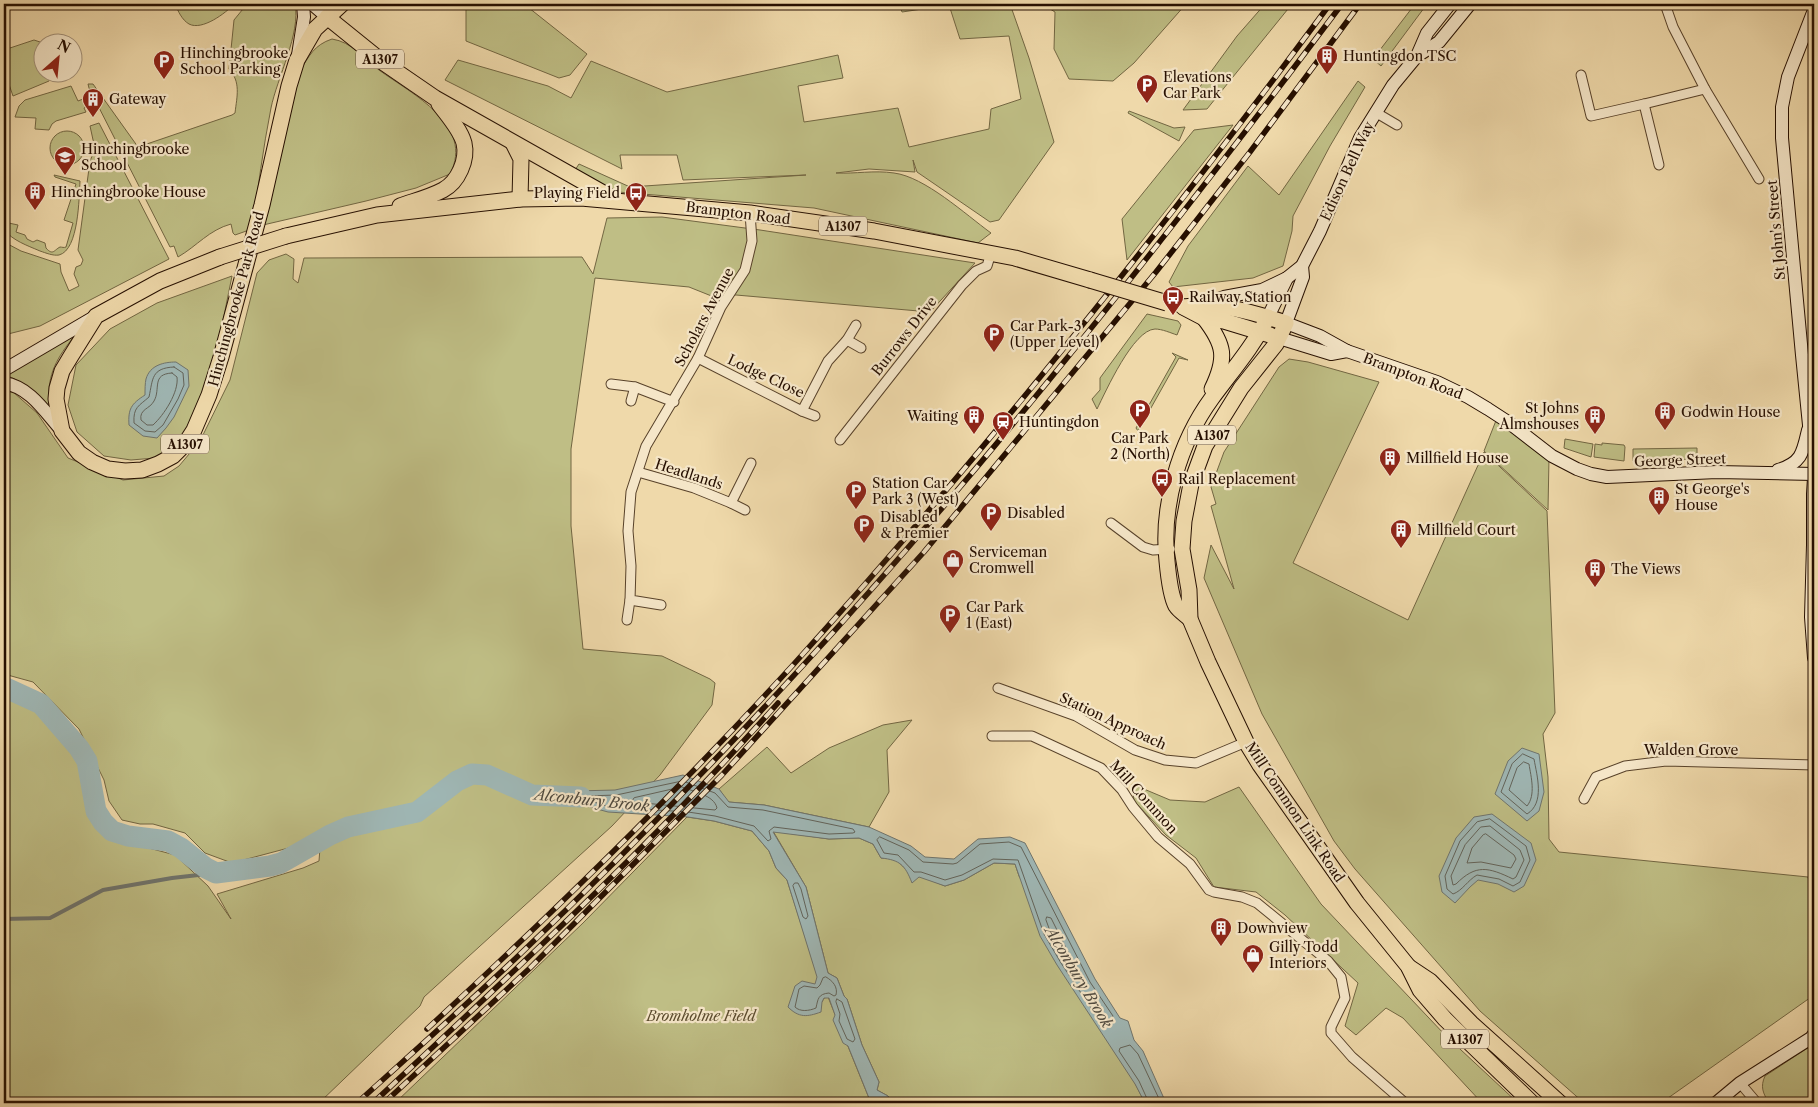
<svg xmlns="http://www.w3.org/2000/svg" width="1818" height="1107" font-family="'Libre Caslon Text',serif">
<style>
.green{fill:#bfbe85;stroke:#726642}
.water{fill:#9fb7b5;stroke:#6f746d}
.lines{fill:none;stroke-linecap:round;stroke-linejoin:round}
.shore{stroke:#62635a;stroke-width:1}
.stream{stroke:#6f746d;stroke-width:4}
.river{stroke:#9fb7b5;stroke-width:21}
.street-casing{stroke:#58422a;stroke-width:11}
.secondary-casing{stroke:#260f00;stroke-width:14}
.primary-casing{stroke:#260f00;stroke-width:17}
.street{stroke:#f5e6c8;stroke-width:9}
.secondary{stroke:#f5e6c8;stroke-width:12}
.primary{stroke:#efd9aa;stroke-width:15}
.rail-casing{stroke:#260f00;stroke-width:5.5}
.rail{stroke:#f5e6c8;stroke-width:4;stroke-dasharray:11;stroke-linecap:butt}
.primary-bridge-casing{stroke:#260f00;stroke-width:17;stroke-linecap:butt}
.primary-bridge{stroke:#efd9aa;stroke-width:15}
.labels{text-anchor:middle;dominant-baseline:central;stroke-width:4.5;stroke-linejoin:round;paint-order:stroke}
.shield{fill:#f5e6c8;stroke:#64503c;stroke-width:1}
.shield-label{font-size:12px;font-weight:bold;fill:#260f00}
.poi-label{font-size:14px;fill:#260f00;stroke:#f5e6c8;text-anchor:start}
.street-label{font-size:14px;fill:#260f00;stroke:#f5e6c8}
.park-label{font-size:14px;font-style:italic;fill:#5c4c2f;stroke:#f5e6c8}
.water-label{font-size:15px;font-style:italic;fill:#504a3f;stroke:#f5e6c8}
</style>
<rect width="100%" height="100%" fill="#efd9aa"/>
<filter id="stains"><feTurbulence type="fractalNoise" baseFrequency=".004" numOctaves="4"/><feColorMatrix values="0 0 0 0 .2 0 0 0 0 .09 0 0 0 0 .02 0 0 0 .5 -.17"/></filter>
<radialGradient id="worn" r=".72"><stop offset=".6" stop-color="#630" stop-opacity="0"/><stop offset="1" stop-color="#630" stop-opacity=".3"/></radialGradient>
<g class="green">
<path d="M175 4H234C226 13 202 31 189 24 182 20 178 11 175 4Z"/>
<path d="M247 4H295C301 33 277 78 271 108 263 148 258 189 252 229L235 235 233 233 231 224C209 230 197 246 178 257L174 246 170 247 89 88 88 84H93L138 147 232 115 235 113C237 96 241 82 229 69L234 20Z"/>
<polygon points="466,4 524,4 587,54 570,75 559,78 466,41"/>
<path d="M899 4H1010L1029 58 1054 142 999 220 990 222 917 172 913 160 915 172 869 169 836 173C855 174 874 170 894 173 925 177 965 214 991 233L978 243 814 208 618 192 600 184 575 170 579 164 630 187 806 175 683 180 677 155H620L622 169 445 80 458 60 548 86 571 98 591 61 667 92 838 55 843 78 798 86 804 122 898 108 909 147 989 129 991 109 1021 99 1009 36 960 39 949 5 902 12Z"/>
<polygon points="1042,4 1186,4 1134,63 1113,81 1069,79 1054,49 1055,12"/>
<polygon points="1265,4 1292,4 1207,109 1183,110 1237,36"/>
<polygon points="1415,4 1427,4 1381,66 1373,59"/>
<path d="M332 39C352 42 363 58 379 70 412 94 475 125 450 174L416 188 366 201 263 225 300 71C309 56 314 45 332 39Z"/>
<polygon points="34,40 40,42 42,46 42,72 49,73 50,79 49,81 13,96 4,70 4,50"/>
<polygon points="1358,81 1365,87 1330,146 1293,216 1292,231 1283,266 1253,278 1173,287 1169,282 1188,246 1248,166 1279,195"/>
<polygon points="71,86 78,101 83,99 86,107 84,108 86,112 56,121 52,124 49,130 35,129 36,118 15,117 19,106 25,100"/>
<polygon points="1129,111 1174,128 1185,127 1179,141 1128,113"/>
<polygon points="99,123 169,259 40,326 4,335 4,242 21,251 60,264 61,272 69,291 79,286 74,274 76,267 81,265 83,260 78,250 90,161 95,149 90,126"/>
<polygon points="1233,125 1127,260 1122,219 1194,130"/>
<circle cx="67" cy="148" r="17"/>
<path d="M54 175 80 181C79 197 79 250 59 255 53 256 46 253 40 251 26 245 14 241 4 230V222L18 225 16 232 25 235 27 239 33 242 37 240 45 243 46 248C53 256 54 250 60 247 62 247 64 248 66 247L73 223 64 220 76 184 55 177Z"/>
<polygon points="662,217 760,230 975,263 930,312 736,295 714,297 689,287 595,278 571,449 571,526 583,649 662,656 710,679 715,683 712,705 660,775 612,826 424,997 420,1006 319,1103 4,1103 4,695 36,707 81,761 90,815 115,839 175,855 208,886 231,919 217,894 303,868 319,861 321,835 296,846 232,863 205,853 185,833 153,824 140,824 122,820 109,801 104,780 79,729 33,682 4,674 4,392 13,392 37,413 68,458 123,480 164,476 179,466 200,441 230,380 257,273 269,260 286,254 294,259 293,279 298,283 304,258 582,257 593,274 607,218"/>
<polygon points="232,276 218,345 206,388 187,434 155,458 131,460 104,456 77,432 68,405 76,365 110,329 157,303"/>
<path d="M1147 314 1178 321 1181 325 1177 335C1171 333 1162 329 1155 329 1133 330 1106 391 1097 409L1092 399 1100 390V378Z"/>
<path d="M72 337V339C54 362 47 377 49 407 33 391 27 383 5 375Z"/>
<polygon points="1172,353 1188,360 1179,358 1138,431 1136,428 1176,357"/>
<polygon points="1289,359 1308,362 1379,382 1293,563 1408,620 1484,452 1547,511 1555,713 1543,734 1548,777 1549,839 1559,852 1808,877 1814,900 1814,995 1661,1103 1584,1103 1480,1011 1355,869 1334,841 1262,714 1204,578 1211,545 1234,589 1211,506 1216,504 1211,487 1224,452 1279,367"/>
<polygon points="1497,418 1549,458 1548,510 1484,451"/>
<polygon points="1565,439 1593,444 1591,457 1564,448"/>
<polygon points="1602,443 1624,445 1625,447 1624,461 1594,457 1595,444 1602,445"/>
<polygon points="1697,448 1697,459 1633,461 1633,449"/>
<polygon points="912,720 887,750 889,792 869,827 764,805 728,802 719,789 767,747 791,773 829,748 883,725"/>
<polygon points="1132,784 1170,800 1205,802 1239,787 1321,904 1446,1036 1518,1103 1482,1103 1403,1018 1386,1008 1356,1035 1345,1026 1358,983 1285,915 1256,892 1214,887 1196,858 1166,835 1134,801"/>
<polygon points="687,817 714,821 752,831 769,851 776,868 787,880 818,977 822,1002 824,998 828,997 871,1103 395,1103 583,923"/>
<polygon points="773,831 829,839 859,838 873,844 881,858 895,859 908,871 945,886 964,880 994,863 1015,864 1019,876 1127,1067 1145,1103 892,1103 888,1096 877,1090 879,1082 862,1045 847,999 844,996 837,978 828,973 806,887"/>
<path d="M1814 1046V1103H1769C1763 1093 1760 1087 1765 1076L1806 1049Z"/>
</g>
<g class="water">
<path d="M176 362 188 370 189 386 174 417 166 428 157 438 143 436 129 425C128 409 131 404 145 395 145 390 145 383 146 379 150 365 164 362 176 362Z"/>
<polygon points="1522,748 1539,754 1544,792 1539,811 1527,821 1495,794 1508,761"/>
<path d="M683 775 719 789 729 802 764 805 869 827 911 846 925 857 954 859 978 839 1010 837 1025 843 1095 979 1120 1018 1128 1021 1134 1040 1143 1051 1166 1103H1145L1135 1084 1057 965 1040 936 1015 864 994 863 964 880 945 886 919 877 912 883C905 865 900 860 881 858L873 844 859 838 829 839 773 832 806 887 828 973 837 978 844 996 847 999 862 1045 879 1082 877 1090 888 1096 892 1103H871L848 1046 843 1043 833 1020 835 1015 829 998H824L822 1002 821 1012C807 1017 799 1018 788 1007L795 986 802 981 815 984 817 977 787 880 776 868 769 851 752 831 714 821 688 817 608 812 535 792 615 790Z"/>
<polygon points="1492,814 1531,843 1536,860 1524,886 1514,892 1498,884 1478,880 1470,887 1455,903 1442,892 1439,876 1456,838 1474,817"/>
</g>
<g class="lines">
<g class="shore">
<path d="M174 367 183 373 184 385 178 399 163 425 155 432 145 431 134 423C133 407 139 406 149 397 153 379 151 368 174 367Z"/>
<path d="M172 373 177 377C179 392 164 415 153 425H147L141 420C139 409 150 409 154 401 161 389 151 374 172 373Z"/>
<path d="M1523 754 1534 759C1537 776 1545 803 1527 814L1501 792 1512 764Z"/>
<path d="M1524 762 1529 764C1531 777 1536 795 1527 806L1509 790 1517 768Z"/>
<polygon points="683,781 715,793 728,807 763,810 853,829 855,832 853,833 829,834 774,827 769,831 771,839 768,841 754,826 715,816 688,812 609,807 585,799 587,796 616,795"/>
<path d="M682 787C694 792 714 795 717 808L715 810 634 802 632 801 634 798Z"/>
<path d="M1490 819 1526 846 1530 860 1520 882 1513 886 1499 879 1477 875C1468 880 1462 891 1453 894L1447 889 1445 876 1460 841 1477 822Z"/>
<path d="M1481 827 1490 826 1520 850 1524 860 1516 877 1513 879C1488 867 1476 864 1456 884L1453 885 1451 876 1465 845Z"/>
<polygon points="1486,834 1514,855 1516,859 1511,868 1481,862 1467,863 1472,848 1483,835"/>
<polygon points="880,837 909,850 923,862 953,864 957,863 980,844 1009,842 1021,847 1090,982 1113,1016 1107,1026 1103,1026 1061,963 1044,934 1018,860 993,859 962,875 945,880 921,872 914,872 898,855 884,853 877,840"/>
<polygon points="795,883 798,883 801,889 808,916 806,919 803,917 793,886"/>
<polygon points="1047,917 1051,918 1070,956 1069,959 1066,959 1050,931 1046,920"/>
<path d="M826 977C833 981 838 987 836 995L834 996 829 993C818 994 818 999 816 1008 809 1011 800 1012 795 1007L799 989 804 986 817 988 820 985 823 978Z"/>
<polygon points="837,999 842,1002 855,1039 853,1042 847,1039 839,1021 840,1014 836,1002"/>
<polyline points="1149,1103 1139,1081 1119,1051 1120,1048 1130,1045 1138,1054 1161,1103"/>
</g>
<polyline class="stream" points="4,919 50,918 103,890 172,878 216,873"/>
<polyline class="river" points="4,687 41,704 79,748 87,761 96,811 103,822 112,831 128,836 168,841 181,848 206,868 216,873 270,866 281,863 330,835 348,827 417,812 457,781 472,774 487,775 532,795 581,797"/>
<g class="street-casing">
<g id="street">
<polyline points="1665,4 1673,27 1705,89 1759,179"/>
<polyline points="1581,75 1591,116 1644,104"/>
<polyline points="1375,112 1397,125"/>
<polyline points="1659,165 1644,104 1705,89"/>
<polyline points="847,340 861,348"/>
<polyline points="698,358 802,411 828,361 847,340 856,325"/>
<polyline points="611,384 635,387 674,402"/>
<polyline points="631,401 635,387"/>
<polyline points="802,411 815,416"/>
<polyline points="840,440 962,285 976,271 987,266 991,253"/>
<polyline points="638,472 694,488 731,503 751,463"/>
<polyline points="731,503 745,510"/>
<polyline points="1111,523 1143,547 1153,550 1170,549"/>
<polyline points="661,605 630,600 631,566 628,531 631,492 646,446 698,358 721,307 745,270 752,241 750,213"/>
<polyline points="627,620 630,600"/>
<polyline points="998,688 1076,716 1135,750 1165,760 1196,763 1246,742"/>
<polyline points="992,736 1032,736 1101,768 1122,790 1133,807 1158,837 1190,864 1209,890 1214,892 1242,897 1257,903 1328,961 1341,977 1345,998 1331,1027 1331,1033 1352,1057 1405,1103"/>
<polyline points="1584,799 1596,777 1625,766 1666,761 1814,765"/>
<polyline points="1740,1083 1757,1103"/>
</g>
</g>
<g class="secondary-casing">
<g id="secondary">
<polyline points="312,4 327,17"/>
<polyline points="1814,10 1788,77 1782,107 1782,138 1802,355 1809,425 1814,452"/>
<polyline points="298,55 304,17 303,4"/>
<polyline points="1417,56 1439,42 1470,4"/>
<polyline points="1302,266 1303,277 1286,323 1320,336 1347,351 1437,382 1468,397 1488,409 1508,422 1552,456 1577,469 1591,474 1607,477 1717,472 1814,474"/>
<polyline points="1201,305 1224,297 1262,290 1287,278 1302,266 1320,231 1360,138 1393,85 1417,56 1427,33 1450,4"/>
<polyline points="1268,317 1287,278"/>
<polyline points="1279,338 1331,354 1347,351"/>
<polyline points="4,370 96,316"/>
<path d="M4 383C30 387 45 412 62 431"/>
<path d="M1778 470C1802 463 1803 452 1808 430"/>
<polyline points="1814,478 1813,494 1813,545 1811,617 1814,658"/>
<polyline points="1716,1103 1740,1083 1811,1038 1814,1034"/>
</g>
</g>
<g class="primary-casing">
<g id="primary">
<polyline points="327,17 384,63 435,98 612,198"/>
<polyline points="513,143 521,159 520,199"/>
<path d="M400 206C414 201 430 197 443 190 458 182 468 160 464 143 460 129 448 116 439 104"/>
<polyline points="286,236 377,215 520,199 581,198 750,213 874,231 1015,258 1090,280"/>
<polyline points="220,257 160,281 96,316 71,356 62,371 57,388 56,399 62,431 79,453 92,462 108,469 125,471 142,470 158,464 173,456 185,444 194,430 209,395 221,357 262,205 289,86 297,60 315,29 342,4"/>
<polyline points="1183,307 1204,318 1224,321 1270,335"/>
<path d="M1184 307C1219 302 1252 312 1286 323L1276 344 1241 388 1205 446 1191 484 1184 521 1182 549 1189 590 1190 619 1208 662 1246 742 1260 765 1357 903 1408 966 1420 990 1445 1019 1532 1103"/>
<path d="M1204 318C1225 345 1227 358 1212 389"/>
<path d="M1190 619C1186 615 1179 611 1176 606 1171 597 1168 572 1167 561 1161 506 1179 443 1212 398 1231 372 1253 347 1268 317"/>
<polyline points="1409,967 1430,981 1471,1023 1560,1103"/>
</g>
</g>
<use href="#street" class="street"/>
<use href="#secondary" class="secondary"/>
<use href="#primary" class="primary"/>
<g class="rail-casing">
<g id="rail">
<path d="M427 1029C554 912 677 792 793 665 984 454 1161 232 1330 4"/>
<path d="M357 1103C410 1055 464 1007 516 958 613 866 707 770 797 672 992 460 1169 234 1342 4"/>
<path d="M373 1103C511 974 652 845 778 703"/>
<polyline points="384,1103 530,968 722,775 924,552 1156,272 1250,152 1360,4"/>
</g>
</g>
<use href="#rail" class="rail"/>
<g class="primary-bridge-casing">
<g id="primary-bridge">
<polyline points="220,257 286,236"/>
<polyline points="1090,280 1167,303"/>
</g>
</g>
<use href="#primary-bridge" class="primary-bridge"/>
</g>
<defs>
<g id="building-pin" transform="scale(1.125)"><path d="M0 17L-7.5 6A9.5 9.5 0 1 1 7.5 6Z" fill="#8f2418" stroke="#f5e6c8"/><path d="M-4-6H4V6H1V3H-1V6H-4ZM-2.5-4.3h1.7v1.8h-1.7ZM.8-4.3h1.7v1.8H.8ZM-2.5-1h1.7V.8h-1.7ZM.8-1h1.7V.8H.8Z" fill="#fff"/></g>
<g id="parking-pin" transform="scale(1.125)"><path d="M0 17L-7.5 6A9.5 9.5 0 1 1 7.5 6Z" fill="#8f2418" stroke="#f5e6c8"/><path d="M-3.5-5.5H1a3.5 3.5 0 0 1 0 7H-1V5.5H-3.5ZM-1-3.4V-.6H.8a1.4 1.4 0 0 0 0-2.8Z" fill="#fff"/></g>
<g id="school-pin" transform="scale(1.125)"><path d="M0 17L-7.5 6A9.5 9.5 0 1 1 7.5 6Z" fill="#8f2418" stroke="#f5e6c8"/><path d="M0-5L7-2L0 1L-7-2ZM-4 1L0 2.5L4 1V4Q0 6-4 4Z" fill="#fff"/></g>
<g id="bus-pin" transform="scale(1.125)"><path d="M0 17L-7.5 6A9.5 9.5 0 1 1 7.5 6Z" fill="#8f2418" stroke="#f5e6c8"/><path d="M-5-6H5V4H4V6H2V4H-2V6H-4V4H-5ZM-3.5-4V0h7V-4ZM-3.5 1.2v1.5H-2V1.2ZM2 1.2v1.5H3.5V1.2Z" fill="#fff"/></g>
<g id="station-pin" transform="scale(1.125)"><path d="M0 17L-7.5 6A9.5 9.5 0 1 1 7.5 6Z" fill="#8f2418" stroke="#f5e6c8"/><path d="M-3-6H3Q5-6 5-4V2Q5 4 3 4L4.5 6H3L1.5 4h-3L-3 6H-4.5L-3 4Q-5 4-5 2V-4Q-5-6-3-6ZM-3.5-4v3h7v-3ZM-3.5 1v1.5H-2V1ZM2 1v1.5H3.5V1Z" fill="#fff"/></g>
<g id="shop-pin" transform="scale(1.125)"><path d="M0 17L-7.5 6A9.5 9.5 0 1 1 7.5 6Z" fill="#8f2418" stroke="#f5e6c8"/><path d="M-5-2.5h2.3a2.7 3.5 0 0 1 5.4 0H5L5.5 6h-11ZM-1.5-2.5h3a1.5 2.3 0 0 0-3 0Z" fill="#fff"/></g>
</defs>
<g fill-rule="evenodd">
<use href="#building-pin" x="1327" y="56"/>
<use href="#parking-pin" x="164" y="61"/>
<use href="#parking-pin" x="1147" y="85"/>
<use href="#building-pin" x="93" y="99"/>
<use href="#school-pin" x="65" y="157"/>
<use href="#building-pin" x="35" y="192"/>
<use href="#bus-pin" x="636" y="193"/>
<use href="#bus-pin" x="1173" y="297"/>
<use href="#parking-pin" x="994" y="334"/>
<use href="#parking-pin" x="1140" y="410"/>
<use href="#building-pin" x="1665" y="412"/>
<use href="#building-pin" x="974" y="416"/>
<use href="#building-pin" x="1595" y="416"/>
<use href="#station-pin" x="1003" y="422"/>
<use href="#building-pin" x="1390" y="458"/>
<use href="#bus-pin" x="1162" y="479"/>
<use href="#parking-pin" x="856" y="491"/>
<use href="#building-pin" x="1659" y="497"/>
<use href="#parking-pin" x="991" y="513"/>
<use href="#parking-pin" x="864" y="525"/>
<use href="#building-pin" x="1401" y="530"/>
<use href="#shop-pin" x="953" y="560"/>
<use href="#building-pin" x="1595" y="569"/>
<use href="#parking-pin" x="950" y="615"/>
<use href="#building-pin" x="1221" y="928"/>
<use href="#shop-pin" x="1253" y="955"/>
</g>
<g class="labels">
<g class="shield">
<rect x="356" y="49.5" width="48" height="19" rx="4"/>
<rect x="819" y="216.5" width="48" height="19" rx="4"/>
<rect x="1188" y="425.5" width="48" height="19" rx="4"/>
<rect x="161" y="434.5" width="48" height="19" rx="4"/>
<rect x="1441" y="1029.5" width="48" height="19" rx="4"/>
</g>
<g class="shield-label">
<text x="380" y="59">A1307</text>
<text x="843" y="226">A1307</text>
<text x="1212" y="435">A1307</text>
<text x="185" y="444">A1307</text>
<text x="1465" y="1039">A1307</text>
</g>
<g class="poi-label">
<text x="180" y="53">Hinchingbrooke<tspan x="180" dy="16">School Parking</tspan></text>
<text x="1343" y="56">Huntingdon TSC</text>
<text x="1163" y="77">Elevations<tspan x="1163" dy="16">Car Park</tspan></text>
<text x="109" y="99">Gateway</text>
<text x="81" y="149">Hinchingbrooke<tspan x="81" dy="16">School</tspan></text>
<text x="51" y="192">Hinchingbrooke House</text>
<text x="620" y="193" text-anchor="end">Playing Field</text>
<text x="1189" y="297">Railway Station</text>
<text x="1010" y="326">Car Park-3<tspan x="1010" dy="16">(Upper Level)</tspan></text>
<text x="1579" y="408" text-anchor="end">St Johns<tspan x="1579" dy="16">Almshouses</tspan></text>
<text x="1681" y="412">Godwin House</text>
<text x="958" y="416" text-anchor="end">Waiting</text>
<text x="1019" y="422">Huntingdon</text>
<text x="1140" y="438" text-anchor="middle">Car Park<tspan x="1140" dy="16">2 (North)</tspan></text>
<text x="1406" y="458">Millfield House</text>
<text x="1178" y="479">Rail Replacement</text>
<text x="872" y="483">Station Car<tspan x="872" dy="16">Park 3 (West)</tspan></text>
<text x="1675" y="489">St George's<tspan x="1675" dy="16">House</tspan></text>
<text x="1007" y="513">Disabled</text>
<text x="880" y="517">Disabled<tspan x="880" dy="16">&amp; Premier</tspan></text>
<text x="1417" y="530">Millfield Court</text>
<text x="969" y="552">Serviceman<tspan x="969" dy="16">Cromwell</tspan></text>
<text x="1611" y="569">The Views</text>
<text x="966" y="607">Car Park<tspan x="966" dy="16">1 (East)</tspan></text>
<text x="1237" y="928">Downview</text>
<text x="1269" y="947">Gilly Todd<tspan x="1269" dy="16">Interiors</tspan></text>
</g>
<g class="street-label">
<text transform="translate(1347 171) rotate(-65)">Edison Bell Way</text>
<text transform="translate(738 213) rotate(7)">Brampton Road</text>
<text transform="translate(1776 230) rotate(-95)">St John's Street</text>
<text transform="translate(236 299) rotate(-75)">Hinchingbrooke Park Road</text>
<text transform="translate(704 317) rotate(-62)">Scholars Avenue</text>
<text transform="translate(904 336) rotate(-52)">Burrows Drive</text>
<text transform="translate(766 376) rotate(25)">Lodge Close</text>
<text transform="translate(1413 376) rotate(21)">Brampton Road</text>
<text transform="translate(1680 460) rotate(-2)">George Street</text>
<text transform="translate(689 474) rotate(18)">Headlands</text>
<text transform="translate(1113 721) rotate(25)">Station Approach</text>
<text x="1691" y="750">Walden Grove</text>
<text transform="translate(1144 797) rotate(48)">Mill Common</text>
<text transform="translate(1295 812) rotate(56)">Mill Common Link Road</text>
</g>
<g class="park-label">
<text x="701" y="1016">Bromholme Field</text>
</g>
<g class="water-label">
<text transform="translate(592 800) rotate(6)">Alconbury Brook</text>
<text transform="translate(1079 977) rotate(59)">Alconbury Brook</text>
</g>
</g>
<rect width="1818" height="1107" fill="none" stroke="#efd9aa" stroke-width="20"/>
<rect x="5" y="5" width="1808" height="1097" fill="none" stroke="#260f00" stroke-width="2.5"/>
<rect x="10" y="10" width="1798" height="1087" fill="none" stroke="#260f00"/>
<g transform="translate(58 58) rotate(27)"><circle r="24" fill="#f5e6c8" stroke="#a29078"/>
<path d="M0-4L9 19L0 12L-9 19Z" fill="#8f2418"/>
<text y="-8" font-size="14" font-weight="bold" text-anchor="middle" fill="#260f00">N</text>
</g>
<rect width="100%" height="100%" filter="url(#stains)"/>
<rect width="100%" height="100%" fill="url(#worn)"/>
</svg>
